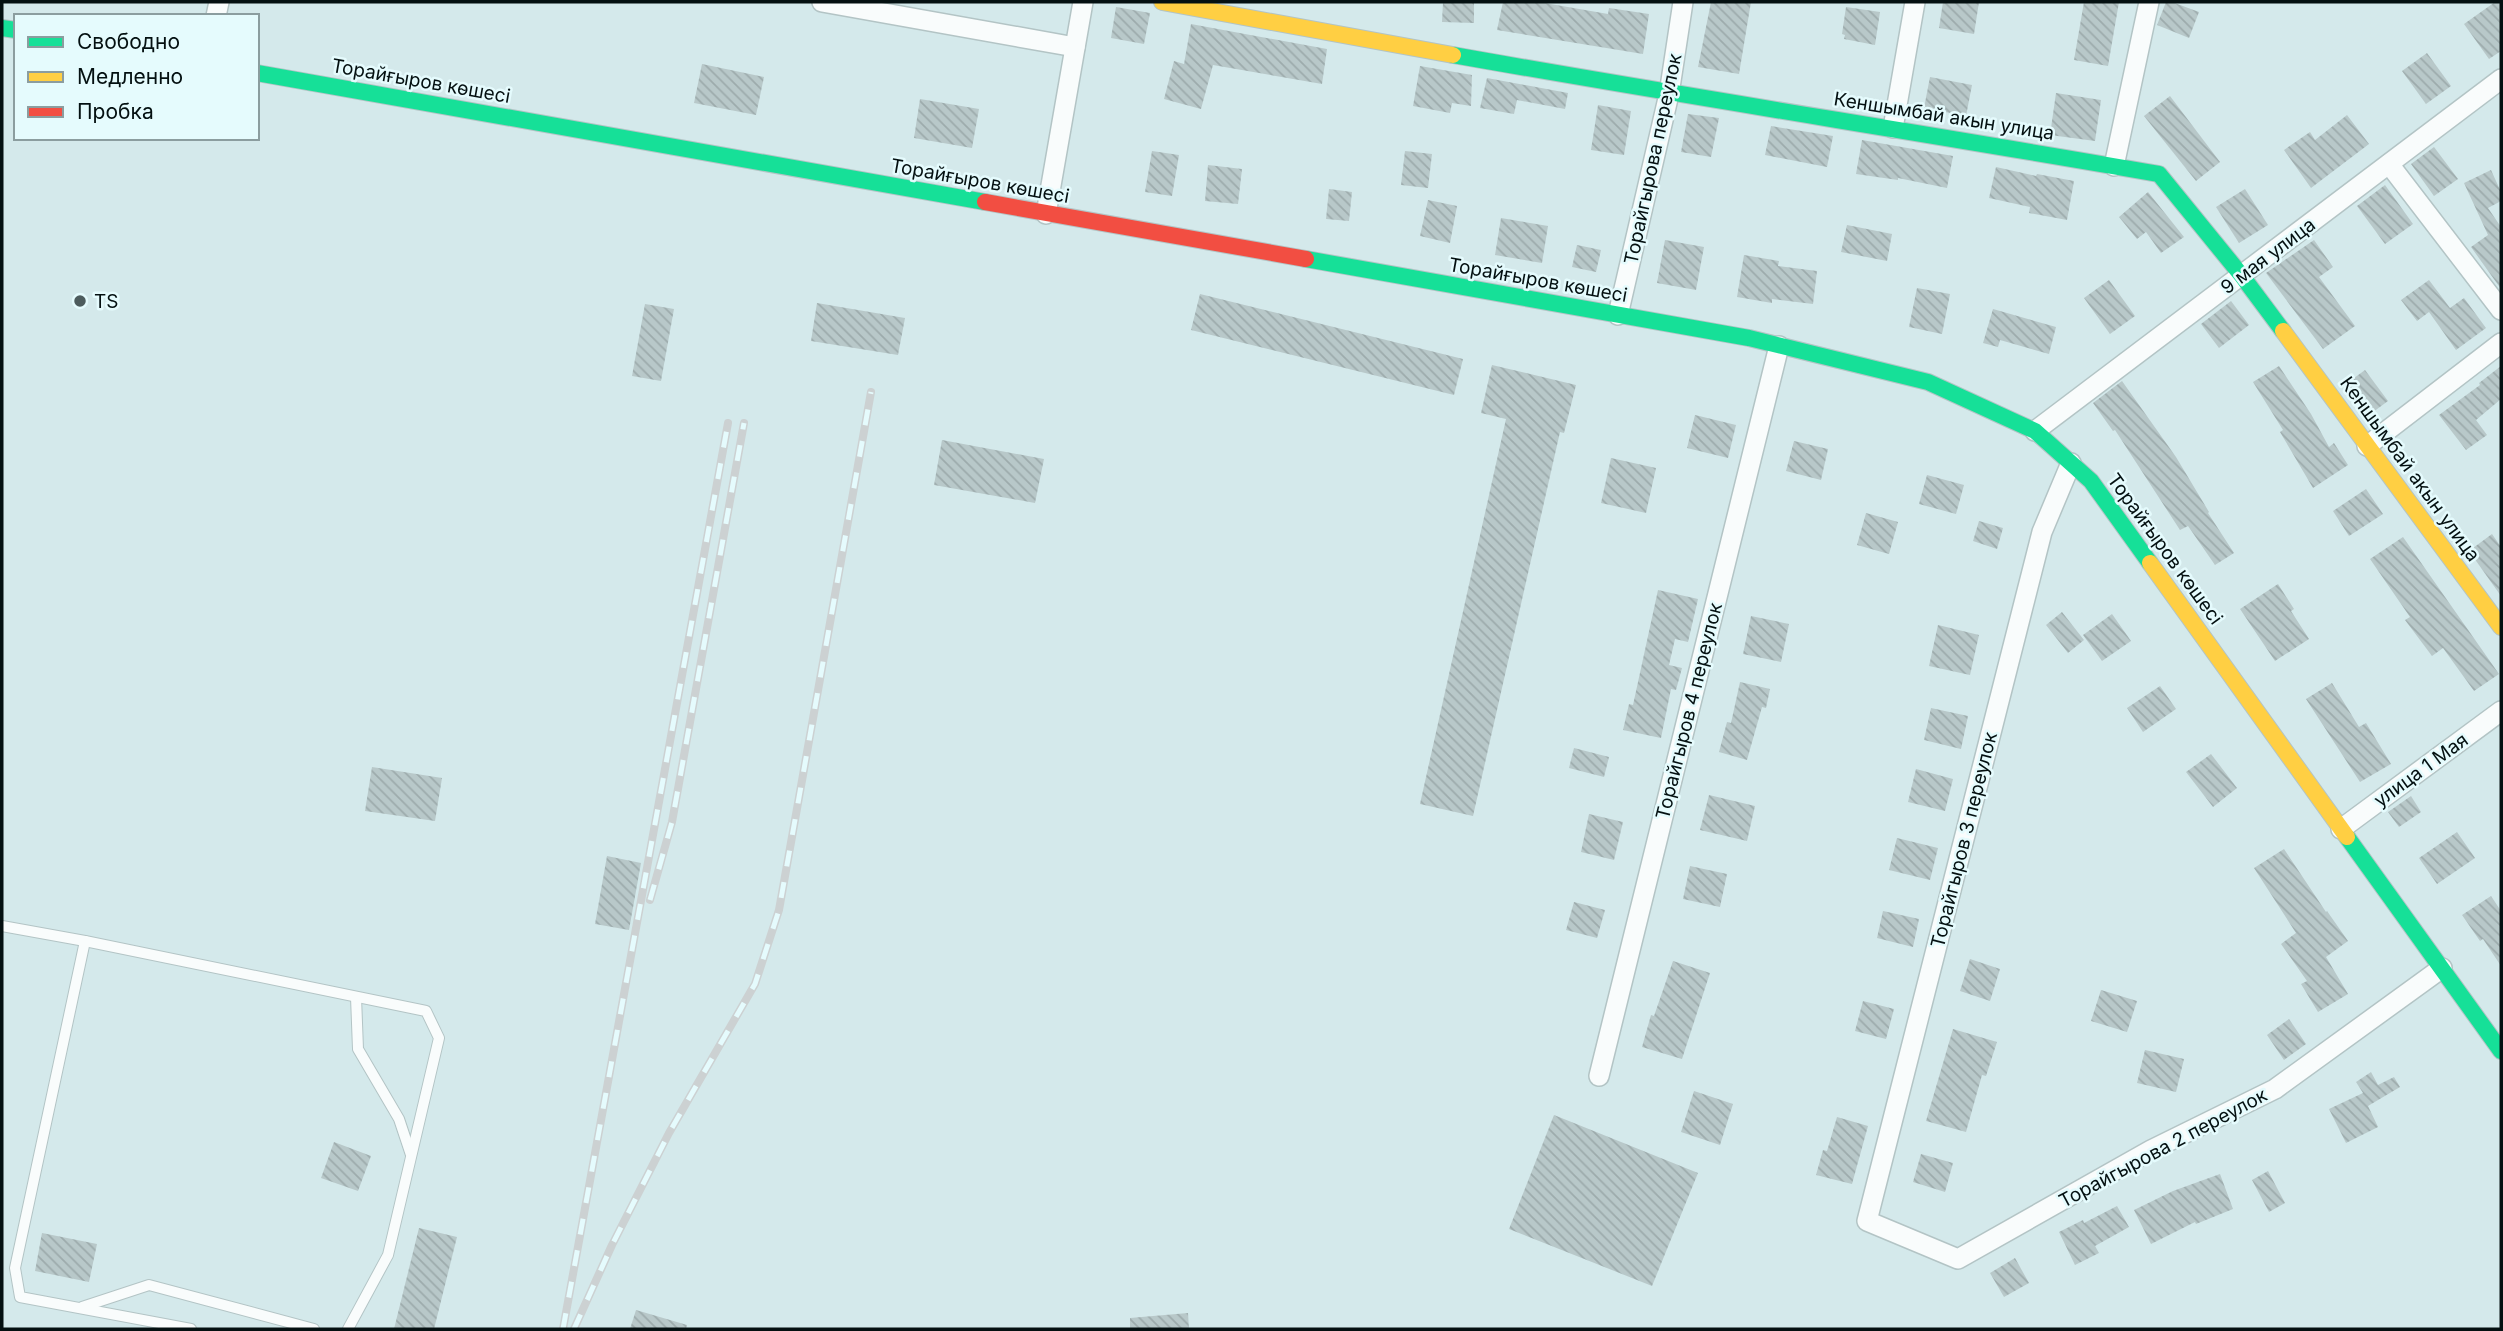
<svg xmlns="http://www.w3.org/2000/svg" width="2503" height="1331" font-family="Inter,sans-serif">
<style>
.building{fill:url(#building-back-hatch)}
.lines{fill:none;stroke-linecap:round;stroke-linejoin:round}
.lane-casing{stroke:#b3c4c5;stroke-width:12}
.street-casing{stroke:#b3c4c5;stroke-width:22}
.fast-casing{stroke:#b3c4c5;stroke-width:18}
.slow-casing{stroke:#b3c4c5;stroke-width:18}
.jam-casing{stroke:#b3c4c5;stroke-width:18}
.lane{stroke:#f9fcfc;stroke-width:10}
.street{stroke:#f9fcfc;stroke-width:19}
.fast{stroke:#16e098;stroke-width:16}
.slow{stroke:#ffcf43;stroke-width:16}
.jam{stroke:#f24e42;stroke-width:16}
.rail-casing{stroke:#ccd1d2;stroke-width:8}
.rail{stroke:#e5fbfd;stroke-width:5;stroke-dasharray:16;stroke-linecap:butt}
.poi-dot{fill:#4d5c5d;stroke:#e5fbfd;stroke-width:2.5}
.labels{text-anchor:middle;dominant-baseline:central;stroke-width:5;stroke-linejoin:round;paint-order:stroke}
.street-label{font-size:19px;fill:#041011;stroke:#e5fbfd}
.poi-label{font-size:19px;fill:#041011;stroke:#e5fbfd;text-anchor:start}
</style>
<defs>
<pattern id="building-back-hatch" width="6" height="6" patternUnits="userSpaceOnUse" patternTransform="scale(1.75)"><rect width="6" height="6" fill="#b8c8c9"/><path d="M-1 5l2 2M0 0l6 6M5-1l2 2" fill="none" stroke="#9dabac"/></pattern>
</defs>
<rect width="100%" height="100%" fill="#d4e9eb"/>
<g class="building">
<polygon points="1443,2 1474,2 1474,23 1442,22"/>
<polygon points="1503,2 1539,2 1608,14 1609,8 1649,14 1643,54 1497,30"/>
<polygon points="1711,2 1751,2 1739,74 1698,67"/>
<polygon points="1943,2 1979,2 1974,34 1939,28"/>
<polygon points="2084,2 2119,2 2108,66 2074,60"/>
<polygon points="2166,2 2172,2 2199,12 2189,38 2157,25"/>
<polygon points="2495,2 2501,2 2501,51 2489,59 2464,24"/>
<polygon points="1116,7 1150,13 1144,44 1111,38"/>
<polygon points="1846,7 1880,12 1875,45 1844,39 1845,35 1842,34"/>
<polygon points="1191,24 1327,49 1322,84 1213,65 1201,109 1164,99 1174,61 1184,64"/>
<polygon points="2427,53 2451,86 2426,104 2402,71"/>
<polygon points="702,64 764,77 756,115 694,103"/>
<polygon points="1420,66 1472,75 1471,106 1452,103 1450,113 1413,106"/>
<polygon points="1930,77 1972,85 1966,116 1924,108"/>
<polygon points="1487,78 1568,93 1565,109 1517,100 1514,114 1480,108"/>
<polygon points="2056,93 2101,100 2095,141 2050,135"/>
<polygon points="2170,96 2220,162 2196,181 2144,116"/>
<polygon points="920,99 979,109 972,148 914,138"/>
<polygon points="1598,105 1631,111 1624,155 1591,150"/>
<polygon points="1688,114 1719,118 1711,157 1681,152"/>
<polygon points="2347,115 2369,144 2311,188 2284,150 2310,132 2315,140"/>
<polygon points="1771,126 1833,136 1827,167 1765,155"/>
<polygon points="1862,140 1953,156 1947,188 1898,178 1898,180 1856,174"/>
<polygon points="2434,147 2458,179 2434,196 2411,164"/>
<polygon points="1152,151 1179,155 1172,196 1145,192"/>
<polygon points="1405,151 1432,154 1428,188 1401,185"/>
<polygon points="1208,165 1242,169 1238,204 1205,201"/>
<polygon points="1996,167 2036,176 2037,174 2074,181 2067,220 2029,213 2030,207 1989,198"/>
<polygon points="2491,170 2501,192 2501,201 2488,208 2501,227 2501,289 2471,247 2488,235 2464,183"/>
<polygon points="2385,185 2413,224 2385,244 2357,206"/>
<polygon points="1329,189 1352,192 1349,221 1326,219"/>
<polygon points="2245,189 2268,225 2239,243 2216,207"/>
<polygon points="2148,192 2184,237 2161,253 2146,232 2137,239 2119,217"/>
<polygon points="1428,200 1457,206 1450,243 1420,236"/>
<polygon points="1501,218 1548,226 1542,263 1495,255"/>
<polygon points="1847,225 1892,234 1887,261 1841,252"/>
<polygon points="1665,240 1704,247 1696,290 1657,283"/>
<polygon points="2314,240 2333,267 2319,277 2355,326 2323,349 2266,273"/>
<polygon points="1577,245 1601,250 1596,272 1572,267"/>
<polygon points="1744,255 1779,261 1778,266 1817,271 1813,304 1772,299 1772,303 1737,297"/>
<polygon points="2109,280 2135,316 2110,334 2084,298"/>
<polygon points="2429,280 2450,308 2464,298 2486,328 2456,350 2429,312 2417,321 2401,300"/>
<polygon points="1917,288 1950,294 1942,334 1909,327"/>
<polygon points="1200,294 1463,359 1454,395 1191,330"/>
<polygon points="2231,301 2249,325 2219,348 2201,324"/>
<polygon points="817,303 905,318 898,355 811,341"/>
<polygon points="645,304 674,309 661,381 632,376"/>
<polygon points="1993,309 2056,327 2049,354 2000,340 1998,347 1983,343"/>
<polygon points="1492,365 1576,385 1564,433 1560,432 1473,816 1420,804 1506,419 1481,413"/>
<polygon points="2279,366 2311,414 2329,447 2334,443 2348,465 2313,488 2280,432 2283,430 2253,382"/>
<polygon points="2501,366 2501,399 2476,420 2487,435 2466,450 2439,415 2480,385 2479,383"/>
<polygon points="2365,370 2388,401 2369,415 2346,384"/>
<polygon points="2122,381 2176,457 2209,512 2208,513 2234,553 2215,565 2188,526 2180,530 2115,430 2113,431 2093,403"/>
<polygon points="1695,415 1736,425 1728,458 1687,448"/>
<polygon points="942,440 1044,459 1035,503 934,485"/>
<polygon points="1794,441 1828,449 1821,480 1786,471"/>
<polygon points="1611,458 1656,468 1646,513 1601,503"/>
<polygon points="1927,475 1964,485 1956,514 1919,504"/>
<polygon points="2366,489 2383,514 2349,536 2333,511"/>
<polygon points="1866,513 1898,522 1889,554 1857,545"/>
<polygon points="1979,521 2003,528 1997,549 1973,541"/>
<polygon points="2492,534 2501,547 2501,596 2469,551"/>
<polygon points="2403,537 2499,674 2474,691 2443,648 2432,656 2405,620 2410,617 2370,559"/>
<polygon points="2278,584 2294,609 2291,611 2309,639 2275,661 2240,609"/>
<polygon points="1658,590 1698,599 1688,642 1675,639 1669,665 1682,668 1676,690 1671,689 1661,738 1623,730 1629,704 1633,705"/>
<polygon points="2062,612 2084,640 2068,653 2046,625"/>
<polygon points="2112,614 2131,641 2102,661 2083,635"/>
<polygon points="1751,616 1789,624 1781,662 1743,654"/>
<polygon points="1938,625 1979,635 1970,675 1929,666"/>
<polygon points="1740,682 1770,689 1766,708 1762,707 1747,760 1719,752 1727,722 1731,723"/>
<polygon points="2332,683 2359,727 2366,723 2391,764 2360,782 2306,699"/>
<polygon points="2160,686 2176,709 2143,732 2127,708"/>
<polygon points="1931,708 1968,716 1961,749 1924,740"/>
<polygon points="1574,748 1609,757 1604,777 1569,768"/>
<polygon points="2211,754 2237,788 2213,807 2186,772"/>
<polygon points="372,767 442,778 435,821 365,811"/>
<polygon points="1916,769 1953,779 1945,811 1908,802"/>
<polygon points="1709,795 1755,806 1747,841 1700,830"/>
<polygon points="2411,796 2421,812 2399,827 2388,812"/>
<polygon points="1589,814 1623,822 1614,860 1581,852"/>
<polygon points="2457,832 2475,858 2437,884 2419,858"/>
<polygon points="1897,838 1938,848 1930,880 1889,870"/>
<polygon points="2284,849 2326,912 2327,911 2348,941 2326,957 2348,994 2318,1012 2301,984 2307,981 2281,944 2296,933 2254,868"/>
<polygon points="607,856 641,863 629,930 595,924"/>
<polygon points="1690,866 1727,874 1720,907 1683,899"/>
<polygon points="2491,896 2501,911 2501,966 2483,939 2480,941 2462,915"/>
<polygon points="1574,902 1605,910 1597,938 1566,930"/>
<polygon points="1883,911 1919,919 1913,947 1877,938"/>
<polygon points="1970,959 2000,969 1990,1001 1960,991"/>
<polygon points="1673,961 1710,973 1682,1059 1642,1047 1651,1015 1654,1016"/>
<polygon points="2101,990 2137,1001 2127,1032 2091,1021"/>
<polygon points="1863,1001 1894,1009 1886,1039 1855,1031"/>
<polygon points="2289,1019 2306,1044 2284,1060 2267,1035"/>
<polygon points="1953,1029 1997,1042 1986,1076 1982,1075 1966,1132 1926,1121"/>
<polygon points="2145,1050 2184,1059 2176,1092 2137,1083"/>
<polygon points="2371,1072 2378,1085 2394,1077 2400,1087 2368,1106 2378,1127 2346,1143 2329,1109 2363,1093 2356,1082"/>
<polygon points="1694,1091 1733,1104 1720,1145 1681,1132"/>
<polygon points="1554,1115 1698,1173 1652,1286 1509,1229"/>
<polygon points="1837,1117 1868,1126 1852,1184 1816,1175 1823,1150 1827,1151"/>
<polygon points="334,1142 371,1156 358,1191 321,1178"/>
<polygon points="1921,1154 1953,1163 1945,1192 1913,1182"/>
<polygon points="2268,1171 2285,1203 2269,1212 2252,1180"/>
<polygon points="2220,1174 2233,1209 2196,1224 2195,1222 2151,1244 2134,1210 2173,1191"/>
<polygon points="2117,1206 2129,1227 2095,1246 2099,1253 2075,1265 2059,1232 2083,1220 2084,1223"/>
<polygon points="419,1228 457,1237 434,1329 394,1329"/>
<polygon points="42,1233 97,1244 89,1282 35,1271"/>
<polygon points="2015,1258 2029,1283 2004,1297 1990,1273"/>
<polygon points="636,1310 687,1325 686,1329 630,1329"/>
<polygon points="1188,1313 1189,1329 1130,1329 1130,1318"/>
</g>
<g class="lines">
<g class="lane-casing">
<g id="lane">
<polyline points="2,926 85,941 426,1011 439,1038 388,1255 348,1329"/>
<polyline points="85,941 15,1268 20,1297 191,1329"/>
<polyline points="356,997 358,1049 399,1119 411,1155"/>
<polyline points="82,1307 149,1285 314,1329"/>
</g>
</g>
<g class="street-casing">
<g id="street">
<polyline points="822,2 1075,47"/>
<polyline points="216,16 219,2"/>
<polyline points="1893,128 1915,2"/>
<polyline points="2389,164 2501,310"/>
<polyline points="2114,166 2149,2"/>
<polyline points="1046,214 1083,2"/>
<polyline points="1618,315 1669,94 1683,2"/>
<polyline points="2035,431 2501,79"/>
<polyline points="2367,446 2501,343"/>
<polyline points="2071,463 2042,532 1867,1221 1958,1259 2151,1150 2275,1089 2442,968"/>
<polyline points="2341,829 2501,711"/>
<polyline points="1599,1076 1779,346"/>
</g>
</g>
<g class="fast-casing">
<g id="fast">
<polyline points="2,28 16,30"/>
<path d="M1453 55C1688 97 1924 133 2159 174L2242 276 2283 331"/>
<polyline points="257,73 985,202"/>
<polyline points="1306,259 1749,338 1928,382 2035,431 2091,481 2150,563"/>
<polyline points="2347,837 2501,1051"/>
</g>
</g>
<g class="slow-casing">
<g id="slow">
<polyline points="1162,2 1453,55"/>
<polyline points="2283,331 2501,627"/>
<polyline points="2150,563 2347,837"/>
</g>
</g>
<g class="jam-casing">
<polyline id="jam" points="985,202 1306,259"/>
</g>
<use href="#lane" class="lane"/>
<use href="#street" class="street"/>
<use href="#fast" class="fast"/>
<use href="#slow" class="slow"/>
<use href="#jam" class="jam"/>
<g class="rail-casing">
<g id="rail">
<polyline points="650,900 672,822 744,423"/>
<polyline points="563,1329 728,423"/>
<polyline points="574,1329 612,1245 669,1133 755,984 779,910 871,392"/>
</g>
</g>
<use href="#rail" class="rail"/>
</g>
<circle class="poi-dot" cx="80" cy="301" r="7"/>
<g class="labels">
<g class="street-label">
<text transform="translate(421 81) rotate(10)">Торайғыров көшесі</text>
<text transform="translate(1944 116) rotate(9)">Кеншымбай акын улица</text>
<text transform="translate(1653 159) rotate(-78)">Торайгырова переулок</text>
<text transform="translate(980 181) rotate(10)">Торайғыров көшесі</text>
<text transform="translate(2268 256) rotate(-37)">9 мая улица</text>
<text transform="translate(1538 280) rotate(10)">Торайғыров көшесі</text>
<text transform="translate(2410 469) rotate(54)">Кеншымбай акын улица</text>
<text transform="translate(2165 549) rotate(54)">Торайғыров көшесі</text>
<text transform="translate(1689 711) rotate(-76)">Торайгыров 4 переулок</text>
<text transform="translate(2421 770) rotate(-36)">улица 1 Мая</text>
<text transform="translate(1964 840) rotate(-76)">Торайгыров 3 переулок</text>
<text transform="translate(2163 1148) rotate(-28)">Торайгырова 2 переулок</text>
</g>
<g class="poi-label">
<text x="94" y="301">TS</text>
</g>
</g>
<rect width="2503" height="1331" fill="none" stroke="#041011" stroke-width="7"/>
<rect x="14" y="14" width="245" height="126" fill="#e5fbfd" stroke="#8b9d9f" stroke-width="2"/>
<rect x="28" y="37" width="35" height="10" fill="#16e098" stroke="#8b9d9f" stroke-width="2"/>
<text x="77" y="49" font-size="21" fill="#041011">Свободно</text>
<rect x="28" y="72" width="35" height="10" fill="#ffcf43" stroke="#8b9d9f" stroke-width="2"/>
<text x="77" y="84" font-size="21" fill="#041011">Медленно</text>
<rect x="28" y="107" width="35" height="10" fill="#f24e42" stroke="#8b9d9f" stroke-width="2"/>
<text x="77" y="119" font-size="21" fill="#041011">Пробка</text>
</svg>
